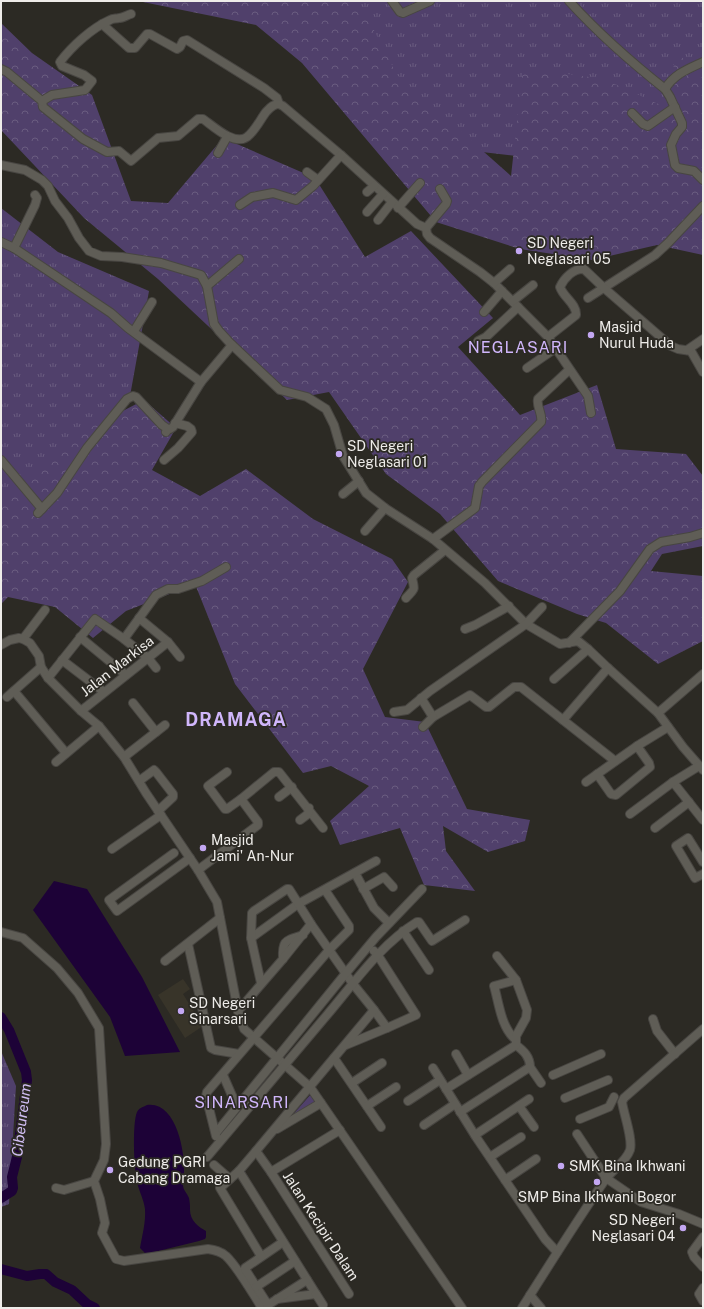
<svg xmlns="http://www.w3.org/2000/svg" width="704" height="1309" font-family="'Public Sans',sans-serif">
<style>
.built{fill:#383429}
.grass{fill:url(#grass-tufts)}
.forest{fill:url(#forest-crowns)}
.water{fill:#1d0237}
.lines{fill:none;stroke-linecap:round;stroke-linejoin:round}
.river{stroke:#1d0237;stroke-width:10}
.minor-casing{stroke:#484642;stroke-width:10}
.minor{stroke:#5f5d56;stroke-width:8}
.poi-dot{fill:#c3a7f2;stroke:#2c2a24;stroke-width:1.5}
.labels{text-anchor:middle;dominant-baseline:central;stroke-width:3.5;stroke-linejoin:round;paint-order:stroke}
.poi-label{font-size:14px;fill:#eeece9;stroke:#2c2a24;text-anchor:start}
.street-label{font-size:14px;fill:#eeece9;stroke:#2c2a24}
.water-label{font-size:15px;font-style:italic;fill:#d1bef3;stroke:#2c2a24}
.quarter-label{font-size:16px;letter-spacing:1px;fill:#d0b6fb;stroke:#2c2a24}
.district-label{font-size:18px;font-weight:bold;letter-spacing:1px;fill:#d0b6fb;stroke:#2c2a24}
</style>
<defs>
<pattern id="grass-tufts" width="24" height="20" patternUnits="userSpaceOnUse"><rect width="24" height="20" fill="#50406b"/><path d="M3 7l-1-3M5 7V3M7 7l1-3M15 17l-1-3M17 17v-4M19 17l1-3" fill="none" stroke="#6a5c80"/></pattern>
<pattern id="forest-crowns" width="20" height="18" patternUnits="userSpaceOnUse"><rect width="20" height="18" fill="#50406b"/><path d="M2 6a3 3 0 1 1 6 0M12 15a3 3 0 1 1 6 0" fill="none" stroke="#6a5c80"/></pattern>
</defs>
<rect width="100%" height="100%" fill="#2c2a24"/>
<polygon class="built" points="183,979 190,989 183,994 203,1026 185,1038 158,995"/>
<g class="grass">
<polygon points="331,1 703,1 703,145 561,161 396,142"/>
<polygon points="1,208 58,252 149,291 130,396 97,462 1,515"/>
<polygon points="1,1051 16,1086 9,1204 1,1207"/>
<polygon points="312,1093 320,1103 289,1119"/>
</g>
<g class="forest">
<polygon points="138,1 359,1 397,75 511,176 523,68 604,79 667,108 676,52 703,77 703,255 657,245 592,260 520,249 436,222 302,63 256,25"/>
<polygon points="1,23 32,53 92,95 131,201 168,203 223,138 315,178 365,257 411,231 493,318 458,347 520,415 597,385 616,449 686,454 703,476 703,546 662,554 651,571 703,576 703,641 658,664 606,623 577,614 498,581 440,514 386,474 329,392 287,400 158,279 84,218 1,130"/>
<polygon points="144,400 176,428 152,470 200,496 246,469 313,519 392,559 408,582 363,669 385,717 425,722 467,809 530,820 525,841 488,852 443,826 446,851 475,891 424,885 400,828 340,845 330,821 369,786 331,766 303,773 235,684 195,584 126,611 93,638 55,607 8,597 1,604 1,501 82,432"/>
</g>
<g class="water">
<polygon points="54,881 87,889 142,977 180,1052 125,1056 110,1017 33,910"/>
<path d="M147 1105C176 1101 185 1151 184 1172 184 1176 182 1180 183 1185 183 1190 187 1193 189 1198 190 1203 190 1206 190 1210 190 1220 198 1227 206 1231V1237L205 1239 199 1241 146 1254 140 1248C142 1236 146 1222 145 1209 144 1200 139 1191 137 1182 134 1169 132 1124 137 1112 139 1108 143 1107 147 1105Z"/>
</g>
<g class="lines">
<g class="river">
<polyline points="1,1017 9,1030 26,1072 27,1080 17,1157 12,1177 13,1188 12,1191 1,1198"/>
<polyline points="1,1269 27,1276 40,1274 46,1274 55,1282 72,1290 87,1304 95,1308"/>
</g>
<g class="minor-casing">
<g id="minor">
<polyline points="392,1 400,12 403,13 430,1"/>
<path d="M569 1C598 33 631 62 665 89L670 97 682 123V127L676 134 671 145 675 165 678 168 694 171 703 180"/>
<polyline points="102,24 129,48 135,48 147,34 150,34 177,49 180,47 183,41 187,40 264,88 277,98 279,104"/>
<path d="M1 69 7 72 42 101 43 107 83 139 107 152 119 151 131 161 158 138 178 136 198 119H203C213 126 234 146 247 137 255 131 260 120 266 112 270 108 273 104 279 104L283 106 341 155 417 224 426 228 427 234 430 238 480 272 494 283 548 337 588 396 591 413"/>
<path d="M665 89C674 74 688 69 703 62"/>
<path d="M42 101 52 95 85 90 92 81 84 75 62 66 60 62C72 46 92 28 110 20 113 18 116 19 119 18 123 18 127 15 131 14"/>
<polyline points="632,113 643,124 648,126 675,107"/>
<polyline points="218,153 227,137"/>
<polyline points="1,165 25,170 42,180 48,186 55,201 68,218 79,238 89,251 101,256 122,257 161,263 201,275 207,286 214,324 219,331 230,343 280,390 307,397 326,409 334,425 343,456 366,493 385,508 433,539 485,583 526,624 560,644 578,641 588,649 608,668 658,713 683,747 703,770"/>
<polyline points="307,172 318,180"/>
<polyline points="367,192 374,186"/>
<polyline points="35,195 37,198 35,205 14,248 111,313 128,328 201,382"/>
<polyline points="240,205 252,197 273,193 296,200 313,186 341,155"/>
<polyline points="398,208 420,183"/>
<polyline points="367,212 383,194"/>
<polyline points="378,220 392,202"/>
<polyline points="426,228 446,204 447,201 440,189"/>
<polyline points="1,242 14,248"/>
<polyline points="494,283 510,269"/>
<polyline points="207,286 239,259"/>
<polyline points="588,298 655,255 668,243 703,206"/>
<polyline points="513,301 533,285"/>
<polyline points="484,312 502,291"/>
<polyline points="134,331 152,302"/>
<path d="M548 337 576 315C577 304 563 297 560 287 564 278 574 268 584 269L604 288 671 346 678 349 691 351 703 372"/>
<polyline points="478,341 486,337 518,307"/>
<polyline points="687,350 703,339"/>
<polyline points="527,368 556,348"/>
<polyline points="166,432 168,429 170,429 173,427 201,382 232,345"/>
<polyline points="1,460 42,509"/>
<polyline points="164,460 178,448 192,432 191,429 187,426 175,423"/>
<polyline points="343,494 359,481"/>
<polyline points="38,513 57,493 87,448 127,399 133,396 136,397 162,425 168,429"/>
<polyline points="365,531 385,508"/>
<path d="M433 539 475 508 479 486 482 482 541 422C543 414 536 406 538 399L569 370"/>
<path d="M406 598C415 588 415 591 412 578L414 575 445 550"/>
<polyline points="139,618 168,642 180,657"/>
<polyline points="465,629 475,625 509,606"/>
<polyline points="80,637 126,675"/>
<polyline points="23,639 45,610"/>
<polyline points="124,639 156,595 168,589 178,589 202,581 226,567"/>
<polyline points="569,643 620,591 650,549 661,542 690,537 703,533"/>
<polyline points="1,645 10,640 19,638 23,639 30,643 39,656 41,667 48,678 81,711 99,726 124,757 146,793 198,870 217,902 238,1011 244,1029 310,1087 462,1308"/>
<polyline points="62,660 104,692"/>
<polyline points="48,678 95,619 124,639 148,658 156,668"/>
<polyline points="554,679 588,649"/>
<polyline points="14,691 66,753"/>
<polyline points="7,697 41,667"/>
<polyline points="421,698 433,717 470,695 486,707 489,707 514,687 521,687 615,761"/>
<polyline points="133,703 156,732"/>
<polyline points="81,711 168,642"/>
<polyline points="394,712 407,710 430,691 526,624 542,607"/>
<polyline points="658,713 703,674"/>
<polyline points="563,720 608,668"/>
<polyline points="423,727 433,717"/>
<polyline points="124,757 165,725"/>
<polyline points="56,762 99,726"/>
<polyline points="597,774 611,794 616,795 650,767 649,763 637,746"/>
<polyline points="139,781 154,770 156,772 173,794 173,797 158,811"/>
<polyline points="586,782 637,746 668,727"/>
<polyline points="673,782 703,820"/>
<polyline points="279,797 292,787"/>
<polyline points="241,799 274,772 279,772 323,828"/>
<polyline points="630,814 673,782 699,766"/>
<polyline points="300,820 308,814 309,808"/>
<polyline points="655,828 689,802"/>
<polyline points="112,849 161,815"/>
<polyline points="174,853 109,900 117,911 190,858"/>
<polyline points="703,862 688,838 676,846 695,878 703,874"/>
<polyline points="198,870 258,825 258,822 241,799 227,809 225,809 208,786 227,772"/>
<polyline points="355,873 374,908 389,923"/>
<polyline points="363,889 384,877 393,887"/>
<polyline points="403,931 429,970"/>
<path d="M1 932 23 938 57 968 78 993 99 1028 106 1144 104 1160 94 1181 100 1199 105 1223 102 1233 116 1259 124 1261 208 1249C215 1250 220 1251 226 1256 237 1266 253 1294 262 1308"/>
<polyline points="251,938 298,904 376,861"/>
<polyline points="188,944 211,1048 215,1050 239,1054"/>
<path d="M283 959C282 940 285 941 303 935"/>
<polyline points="165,961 220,918"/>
<polyline points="261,983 251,938 252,913 254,911 287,889 289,889 311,924 353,984 374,1010 387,1028"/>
<polyline points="238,1011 283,959 311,924"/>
<polyline points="653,1019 657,1031 675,1054"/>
<path d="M515 1039C501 1027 499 1003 494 986L516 980"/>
<polyline points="346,1045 387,1028 416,1015 377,954 374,951"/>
<path d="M516 1045C524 1051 530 1057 530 1067"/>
<polyline points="456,1054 468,1075"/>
<polyline points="334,1058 381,1127"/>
<polyline points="433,1068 476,1137 545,1239 557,1252"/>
<polyline points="223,1075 237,1107"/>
<polyline points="553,1075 601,1054"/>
<polyline points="352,1083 382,1063"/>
<polyline points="446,1089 516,1045 516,1036 526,1018 527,1010 516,980 497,956"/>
<polyline points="565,1098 608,1080"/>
<polyline points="408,1101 440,1080"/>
<polyline points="367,1106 396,1087"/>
<polyline points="519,1106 534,1127"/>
<polyline points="460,1112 530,1067 541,1083"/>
<polyline points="580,1119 609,1107 614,1097"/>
<polyline points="424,1125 455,1104"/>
<polyline points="277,1129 321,1103"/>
<polyline points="216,1133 346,973 376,937 422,889"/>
<polyline points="577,1134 606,1178 641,1202 679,1214 703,1224"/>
<polyline points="475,1135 529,1099"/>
<polyline points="216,1136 206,1096 207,1092 330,949 349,930 349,926 325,890"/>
<polyline points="256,1151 271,1172 340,1130"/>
<path d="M207 1157C247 1110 287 1063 327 1015 355 982 380 945 417 922H419L432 941 465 920"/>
<polyline points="490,1157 521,1137"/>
<polyline points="214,1165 230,1179"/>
<polyline points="239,1171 316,1294 277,1299"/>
<polyline points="271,1172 349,1294"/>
<polyline points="505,1180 536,1159"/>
<polyline points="56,1188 64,1190 94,1181"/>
<polyline points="703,1237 692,1252 694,1257 703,1267"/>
<polyline points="283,1242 245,1268 245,1269 268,1305 307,1280"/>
<polyline points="261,1256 220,1188 239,1171 256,1151 374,1010"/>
<polyline points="256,1287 295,1261"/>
<polyline points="703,1288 699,1294 703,1301"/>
<polyline points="316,1294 323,1305"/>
<polyline points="530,1295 541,1308"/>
<path d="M522 1308C549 1265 576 1222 605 1180 612 1170 626 1162 630 1150 633 1139 624 1115 622 1102L624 1098 703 1029"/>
</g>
</g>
<use href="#minor" class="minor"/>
</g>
<g class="poi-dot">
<circle cx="519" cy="251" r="4"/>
<circle cx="591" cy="335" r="4"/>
<circle cx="339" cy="454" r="4"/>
<circle cx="203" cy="848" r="4"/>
<circle cx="181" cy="1011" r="4"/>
<circle cx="561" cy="1166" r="4"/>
<circle cx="110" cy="1170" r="4"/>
<circle cx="597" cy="1182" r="4"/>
<circle cx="683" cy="1228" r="4"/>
</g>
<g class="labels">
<g class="poi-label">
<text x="527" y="243">SD Negeri<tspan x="527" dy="16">Neglasari 05</tspan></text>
<text x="599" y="327">Masjid<tspan x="599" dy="16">Nurul Huda</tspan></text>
<text x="347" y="446">SD Negeri<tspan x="347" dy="16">Neglasari 01</tspan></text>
<text x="211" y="840">Masjid<tspan x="211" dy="16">Jami' An-Nur</tspan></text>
<text x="189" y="1003">SD Negeri<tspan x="189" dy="16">Sinarsari</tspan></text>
<text x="118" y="1162">Gedung PGRI<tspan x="118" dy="16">Cabang Dramaga</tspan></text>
<text x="569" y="1166">SMK Bina Ikhwani</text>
<text x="597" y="1197" text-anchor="middle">SMP Bina Ikhwani Bogor</text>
<text x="675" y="1220" text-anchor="end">SD Negeri<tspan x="675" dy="16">Neglasari 04</tspan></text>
</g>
<g class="street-label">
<text transform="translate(117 666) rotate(-38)">Jalan Markisa</text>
<text transform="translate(321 1226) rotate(57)">Jalan Kecipir Dalam</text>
</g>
<g class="water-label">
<text transform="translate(21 1120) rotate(-83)">Cibeureum</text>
</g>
<g class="quarter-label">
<text x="518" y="347">NEGLASARI</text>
<text x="242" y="1102">SINARSARI</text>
</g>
<g class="district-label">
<text x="236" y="719">DRAMAGA</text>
</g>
</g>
<rect width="704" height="1309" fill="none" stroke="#eeece9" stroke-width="4"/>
</svg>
